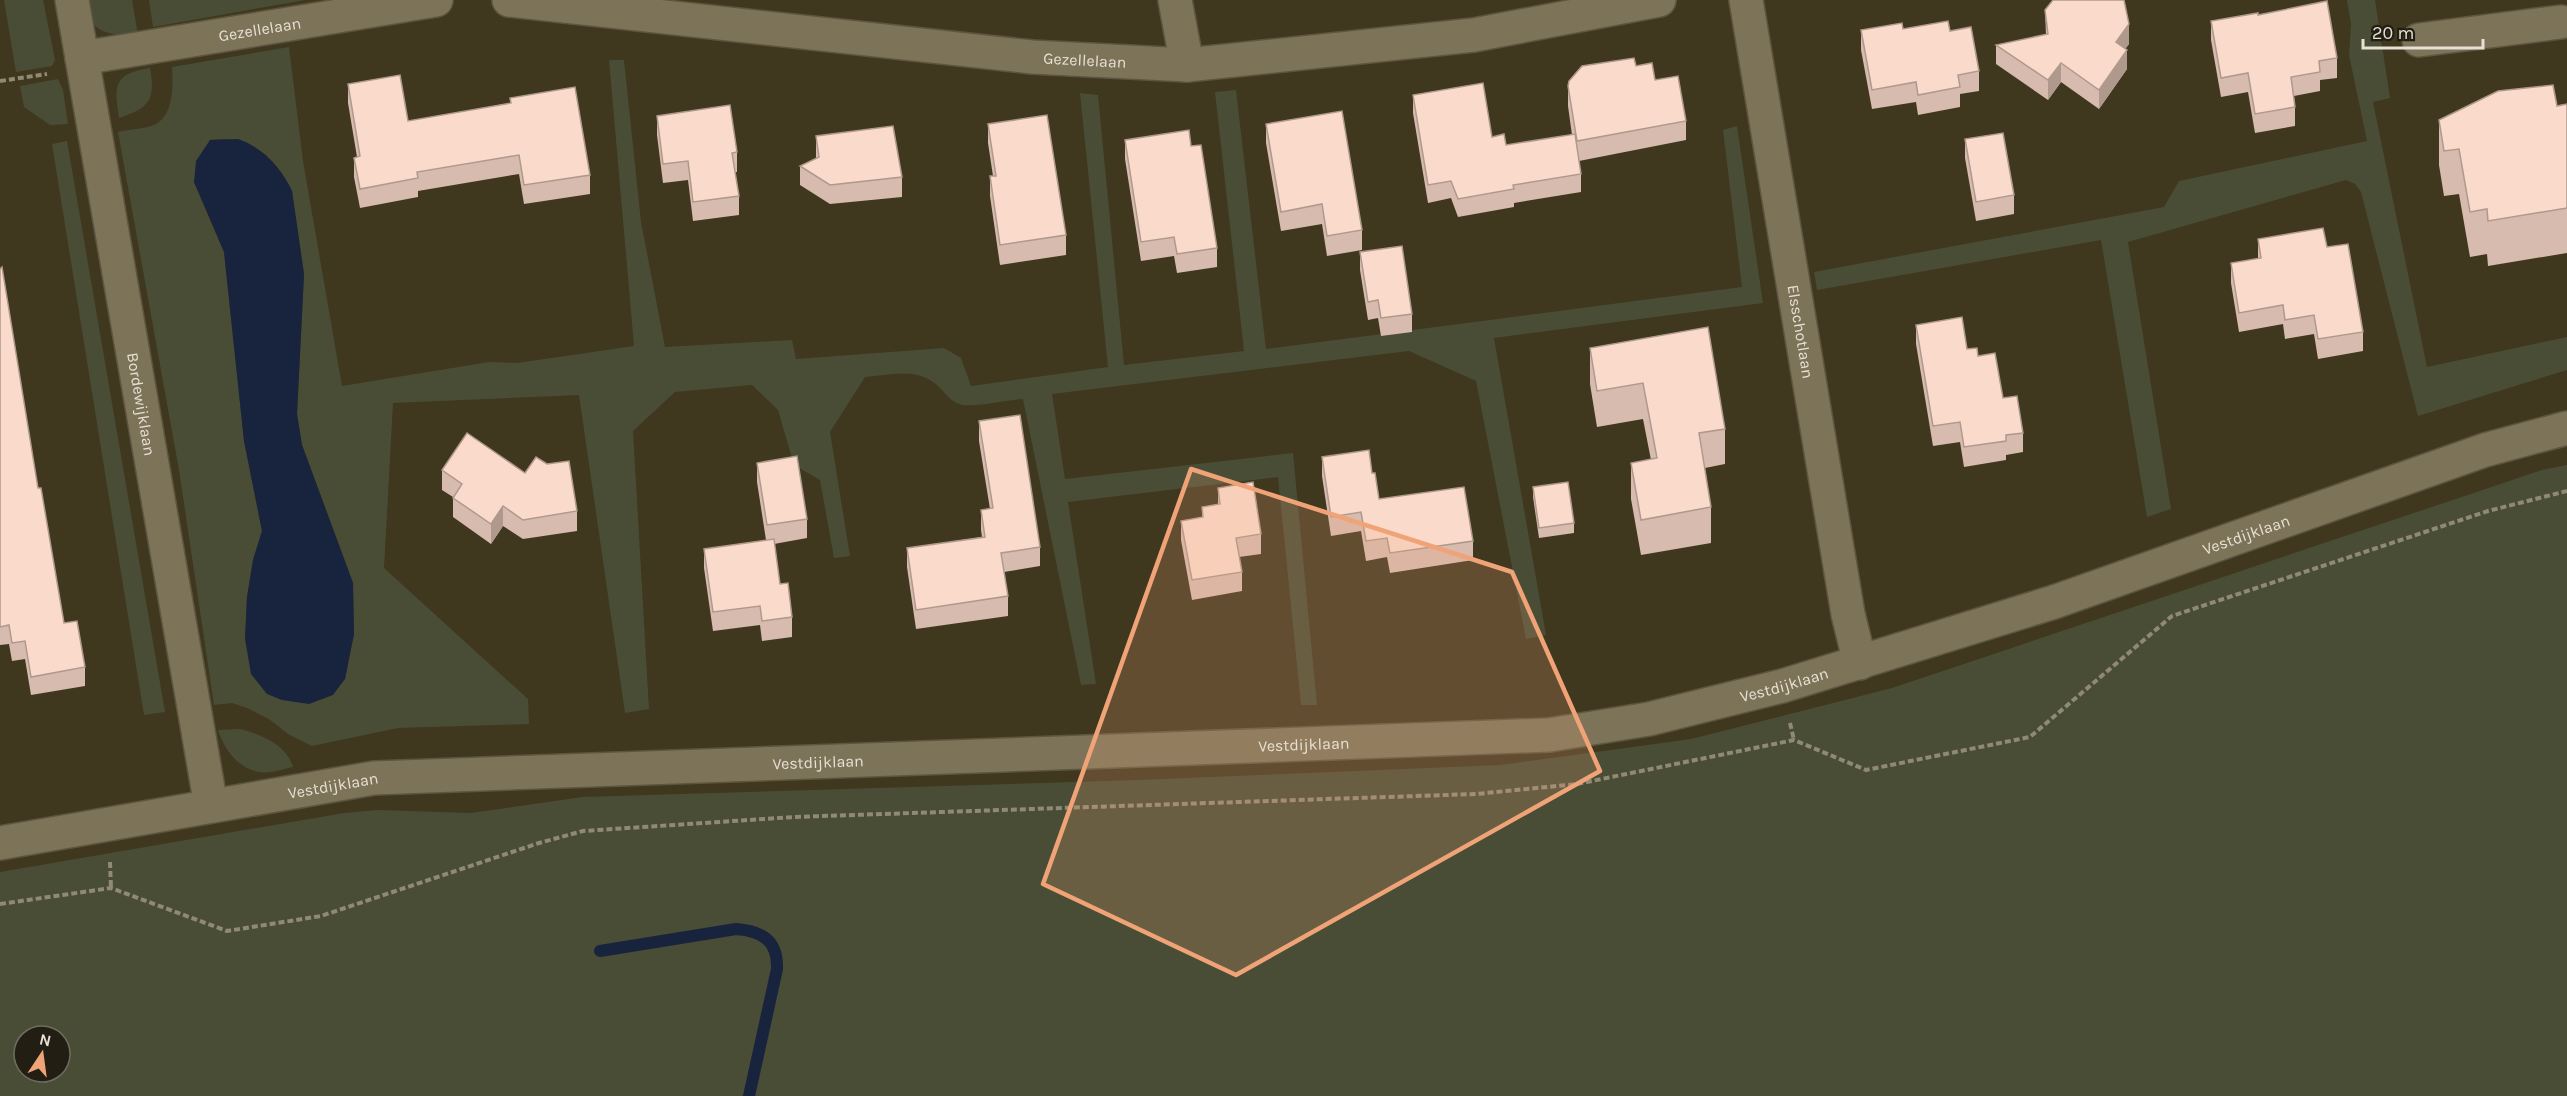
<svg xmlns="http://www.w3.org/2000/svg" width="2567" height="1096" font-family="Karla,sans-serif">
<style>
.green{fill:#494d35;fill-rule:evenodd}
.water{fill:#18243e}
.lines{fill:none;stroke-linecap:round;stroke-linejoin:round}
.stream{stroke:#18243e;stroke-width:12}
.minor-casing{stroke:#5c553f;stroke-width:36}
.path{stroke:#908975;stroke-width:4;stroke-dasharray:6 3;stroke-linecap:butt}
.minor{stroke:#7c7359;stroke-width:33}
.wall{fill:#d7bbae}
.shaded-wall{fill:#af998d}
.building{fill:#fadaca;stroke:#af998d;stroke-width:1.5}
.marked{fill:#efa377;fill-opacity:0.2;stroke:#efa377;stroke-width:4.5;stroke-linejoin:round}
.labels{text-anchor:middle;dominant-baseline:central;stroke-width:6;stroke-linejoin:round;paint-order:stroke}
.street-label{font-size:16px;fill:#e7e1d3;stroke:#221e14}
</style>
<rect width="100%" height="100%" fill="#3f371e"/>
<g class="green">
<polygon points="4,0 43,0 55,60 52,66 16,72"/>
<path d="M86 0H132L138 35C110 35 88 35 86 0Z"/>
<polygon points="149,0 305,0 153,27"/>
<polygon points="2347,0 2375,0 2390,98 2373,102 2427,367 2567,337 2567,370 2418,416 2361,192 2355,184 2346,180 2128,242 2171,509 2147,517 2101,240 1817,290 1814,272 2164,207 2179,181 2367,141 2349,55 2351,24"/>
<path d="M289 47 303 161 342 386 489 362 517 363 634 346 609 60H624L641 222 665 347 792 340 796 359 944 348 961 358 971 386 1108 367 1080 93 1098 95 1124 365 1244 351 1215 92 1236 90 1266 349 1742 287 1723 130 1737 126 1763 303 1494 338 1546 635 1526 639 1476 381 1409 351 1052 394 1065 479 1293 453 1317 705H1301L1278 477 1068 502 1096 684 1081 685 1023 399C1009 400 975 407 962 405 950 402 945 392 937 385 917 367 889 375 865 377L830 432 850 556 834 558 820 480 794 465 778 410 752 385 675 392 633 431 649 709 625 713 579 395 393 403 384 568 528 699 529 724 398 728 312 746 288 734 269 719 247 708 232 703 214 705 179 470 118 132C130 129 146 129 156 124 174 114 173 85 172 67ZM223 139C257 140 278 162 292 191L304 274 297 414 302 445 353 583 354 634 345 679 245 639 247 597 253 560 262 531 244 441 224 252 194 182 210 140Z"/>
<path d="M150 68C156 100 149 108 119 118 114 85 113 74 150 68Z"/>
<polygon points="58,79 63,90 68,124 50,125 24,107 20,86"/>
<polygon points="67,141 165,712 144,715 52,144"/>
<path d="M2567 465V1096H0V872L344 813 378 810 471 813 582 797 1137 780 1500 765 1691 739 1892 688 2542 470ZM24 1036H60V1072H24Z"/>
<path d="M240 729C262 735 286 744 293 767 283 769 270 774 260 772 238 769 224 749 218 730Z"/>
</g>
<path class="water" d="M238 139C262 147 281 168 292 191L304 274 297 414 302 445 353 583 354 634 345 679 333 695 309 704 282 700 267 694 251 674 245 639 247 597 253 560 262 531 244 441 224 252 194 182 196 161 210 140Z"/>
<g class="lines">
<path class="stream" d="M600 951 736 929C763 931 778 941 777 969L749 1096"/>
<g class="minor-casing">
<g id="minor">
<path id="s1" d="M72 0 211 806"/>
<path id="s2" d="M509 0 1032 57 1187 65 1474 35 1659 0"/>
<polyline points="1175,0 1187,65"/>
<path id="s3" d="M1746 0 1848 614 1860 663"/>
<polyline points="2419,40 2561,22"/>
<path id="s4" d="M82 58 436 0"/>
<path id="s5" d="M0 843 374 778 1549 735 1649 719 1782 686 2054 602 2485 450 2567 428"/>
</g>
</g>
<g class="path">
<polyline points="0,81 47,74"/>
<polyline points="1790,723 1794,740"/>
<polyline points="110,862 111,888"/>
<polyline points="0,904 111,888 227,931 321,916 539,843 583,831 794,817 1476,794 1577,784 1794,740 1866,770 2030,737 2172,616 2488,511 2567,491"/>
</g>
<use href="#minor" class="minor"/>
</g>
<g class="wall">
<polygon points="2045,10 2129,44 2125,49 2127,69 2099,109 2061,82 2048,100 1996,64 1996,45 2046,35"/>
<polygon points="2258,15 2337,58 2337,78 2320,80 2320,91 2294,96 2295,107 2295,126 2255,133 2248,92 2221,97 2211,40 2211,21"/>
<polygon points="1903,29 1950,31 1979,71 1979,91 1960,94 1960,107 1918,115 1916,102 1872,109 1861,50 1861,30"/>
<polygon points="1636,66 1655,80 1686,121 1686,140 1579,161 1581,174 1581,192 1514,203 1514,207 1458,217 1451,198 1428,203 1413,113 1413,95 1506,145 1572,135 1568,106 1568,86"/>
<polygon points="348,84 408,121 510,103 510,98 590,175 590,194 524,204 519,174 418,191 418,197 360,208 354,177 354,158 357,157 348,103"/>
<polygon points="2567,104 2567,253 2488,266 2487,254 2470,257 2459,194 2444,196 2439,165 2439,120"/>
<polygon points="657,116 737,152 737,172 735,172 739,196 739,215 693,221 688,180 663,183 657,135"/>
<polygon points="988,124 1066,235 1066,255 1000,265 990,196 990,176 993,176 988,143"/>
<polygon points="1266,124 1362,230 1362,250 1327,256 1322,224 1281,231 1266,143"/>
<polygon points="816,136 902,177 902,197 830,204 800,185 800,166 816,159"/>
<polygon points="1965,139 2014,195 2014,214 1976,221 1965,158"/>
<polygon points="1125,140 1191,146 1217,248 1217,267 1177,273 1174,256 1141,261 1125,159"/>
<polygon points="2258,239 2327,247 2363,332 2363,351 2318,359 2314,334 2285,339 2283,324 2239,332 2231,283 2231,263 2258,259"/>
<polygon points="1360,252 1412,314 1412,332 1381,336 1378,318 1368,320 1360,270"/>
<polygon points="0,269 38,488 64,623 85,667 85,686 31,695 25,659 12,661 9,644 0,645"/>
<polygon points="1916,325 1978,356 2023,433 2023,452 2006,455 2006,460 1964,467 1960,442 1933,446 1916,344"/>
<polygon points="1590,348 1725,429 1725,464 1705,468 1711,507 1711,543 1641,555 1631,499 1631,463 1651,460 1643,419 1597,427 1590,384"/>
<polygon points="979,421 1040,547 1040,566 1004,572 1008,596 1008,616 916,629 907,567 907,548 982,537 981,530 981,510 990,509 979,441"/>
<polygon points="1322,457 1379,499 1473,541 1473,560 1390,573 1387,557 1366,561 1361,531 1331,536 1322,476"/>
<polygon points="757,463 807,519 807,538 774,544 780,584 792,617 792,637 762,641 760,625 713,631 704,568 704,549 766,540 757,482"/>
<polygon points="442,470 577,511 577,531 523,539 503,526 491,544 453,517 453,497 442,490"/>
<polygon points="1533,487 1574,523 1574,533 1539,538 1533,497"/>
<polygon points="1218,488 1261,534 1261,554 1239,557 1242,572 1242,591 1192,600 1181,540 1181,521 1202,517 1202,507 1218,505"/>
</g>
<g class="shaded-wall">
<polygon points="2129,24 2129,44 2116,61 2116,42"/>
<polygon points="2127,50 2127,69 2099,109 2099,90"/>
<polygon points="2061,63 2061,82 2048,100 2048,80"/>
<polygon points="503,506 503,526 491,544 491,524"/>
</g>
<g class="building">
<polygon points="2053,0 2124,0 2129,24 2116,42 2127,50 2099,90 2061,63 2048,80 1996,45 2048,34 2045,10"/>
<polygon points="2327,1 2337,58 2319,61 2320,72 2291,77 2295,107 2255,114 2248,73 2221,78 2211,21 2258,13 2258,15"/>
<polygon points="1948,21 1950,31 1971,27 1979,71 1958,75 1960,87 1918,95 1916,82 1872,90 1861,30 1902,23 1903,29"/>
<polygon points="1634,58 1636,66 1652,63 1655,80 1678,76 1686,121 1577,141 1568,86 1569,81 1582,66"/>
<polygon points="400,75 408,121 511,103 510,98 575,87 590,175 524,185 519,155 417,172 418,178 360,189 354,158 360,156 348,84"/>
<polygon points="1483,83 1492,137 1504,134 1506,145 1575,134 1581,174 1513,185 1514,189 1458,199 1451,181 1428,185 1413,95"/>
<polygon points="2553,85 2557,106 2567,104 2567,208 2488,221 2487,209 2470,212 2459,149 2444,151 2439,120 2498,91"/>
<polygon points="730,105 737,152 732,153 739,196 693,202 688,161 663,164 657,116"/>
<polygon points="1342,111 1362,230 1327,236 1322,204 1281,212 1266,124"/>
<polygon points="1047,115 1066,235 1000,245 990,176 996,176 988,124"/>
<polygon points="893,126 902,177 830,185 800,166 819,157 816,136"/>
<polygon points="1189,130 1191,146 1201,145 1217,248 1177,254 1174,237 1141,242 1125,140"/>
<polygon points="2003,133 2014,195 1976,202 1965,139"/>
<polygon points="2323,228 2327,247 2348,244 2363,332 2318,339 2314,315 2285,320 2283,305 2239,313 2231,263 2261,258 2258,239"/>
<polygon points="1402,246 1412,314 1381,318 1378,300 1368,302 1360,252"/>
<polygon points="2,267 38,488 41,488 64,623 77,621 85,667 31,677 25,641 12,643 9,625 0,627 0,269"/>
<polygon points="1962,317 1967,349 1977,348 1978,356 1995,353 2003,398 2017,396 2023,433 2006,435 2006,441 1964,447 1960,422 1933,426 1916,325"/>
<polygon points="1708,327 1725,429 1699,433 1711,507 1641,520 1631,463 1657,458 1643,383 1597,391 1590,348"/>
<polygon points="1020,415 1040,547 1001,553 1008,596 916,610 907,548 985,537 981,510 993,508 979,421"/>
<polygon points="467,433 525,473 536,457 547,464 569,461 577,511 523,520 503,506 491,524 453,498 462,484 442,470"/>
<polygon points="1369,450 1372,473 1375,473 1379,499 1464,487 1473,541 1390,553 1387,538 1366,541 1361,512 1331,517 1322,457"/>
<polygon points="797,456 807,519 767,525 757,463"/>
<polygon points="1253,482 1261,534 1236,538 1242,572 1192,580 1181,521 1203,517 1202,507 1220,504 1218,488"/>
<polygon points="1568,482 1574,523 1539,528 1533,487"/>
<polygon points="774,539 780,584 788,583 792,617 762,621 760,606 713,612 704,549"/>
</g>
<path class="marked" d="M1191 469 1512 572 1600 771 1236 975 1043 884Z"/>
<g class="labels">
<g class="street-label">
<text stroke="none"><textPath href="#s4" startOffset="180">Gezellelaan</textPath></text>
<text stroke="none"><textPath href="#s2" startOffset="579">Gezellelaan</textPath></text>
<text stroke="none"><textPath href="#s3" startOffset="336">Elsschotlaan</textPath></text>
<text stroke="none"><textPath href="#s1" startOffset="410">Bordewijklaan</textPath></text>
<text stroke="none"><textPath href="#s5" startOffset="2282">Vestdijklaan</textPath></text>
<text stroke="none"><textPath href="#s5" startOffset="1796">Vestdijklaan</textPath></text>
<text stroke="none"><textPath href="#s5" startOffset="1310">Vestdijklaan</textPath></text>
<text stroke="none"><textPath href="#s5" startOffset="824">Vestdijklaan</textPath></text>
<text stroke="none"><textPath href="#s5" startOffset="338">Vestdijklaan</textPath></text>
</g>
</g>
<g transform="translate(42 1054) rotate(13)"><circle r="28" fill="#221e14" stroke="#716c60" stroke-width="1.5"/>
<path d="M0-4.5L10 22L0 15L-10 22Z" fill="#efa377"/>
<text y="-9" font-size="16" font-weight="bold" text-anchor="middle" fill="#e7e1d3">N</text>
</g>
<path d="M2363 39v9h120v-9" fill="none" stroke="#e7e1d3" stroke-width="3"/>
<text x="2372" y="39" font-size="18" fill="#e7e1d3" stroke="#221e14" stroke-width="4.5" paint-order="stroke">20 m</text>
</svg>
